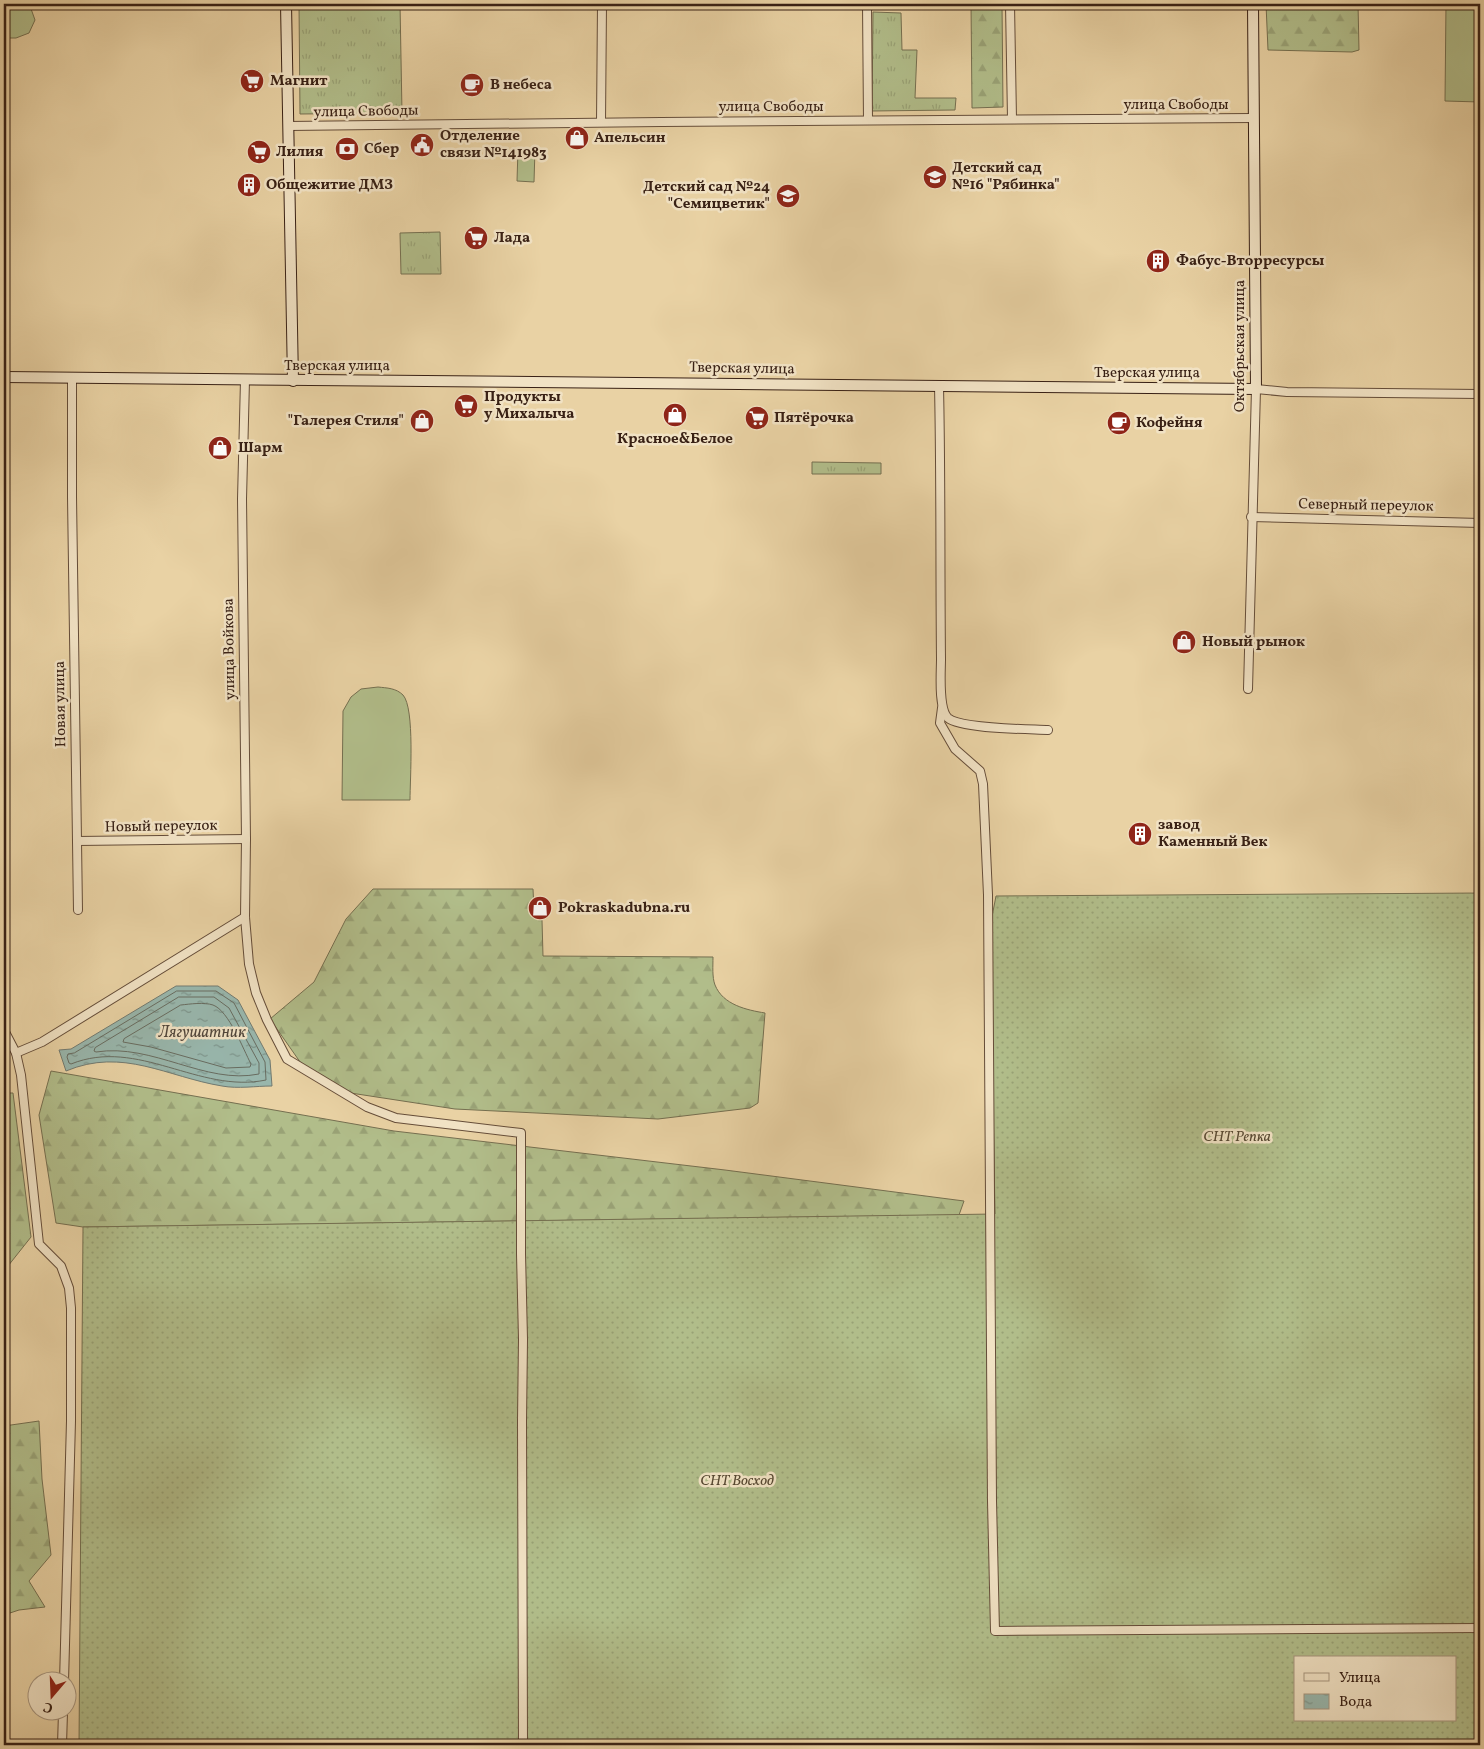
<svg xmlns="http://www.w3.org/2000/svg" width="1484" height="1749" font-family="Vollkorn,serif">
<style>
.grass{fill:url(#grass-tufts);stroke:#756f50}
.forest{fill:url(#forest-firs);stroke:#756f50}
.garden{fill:url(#garden-dots);stroke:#756f50;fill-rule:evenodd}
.pitch{fill:#b1bd8a;stroke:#756f50}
.water{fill:url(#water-ripples);stroke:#727a70}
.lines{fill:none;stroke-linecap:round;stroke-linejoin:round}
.shore{stroke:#686c60;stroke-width:1}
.minor-casing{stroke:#654d39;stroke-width:10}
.secondary-casing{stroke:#392115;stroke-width:12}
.minor{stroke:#f1e2c4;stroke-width:8}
.secondary{stroke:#f1e2c4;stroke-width:10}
.labels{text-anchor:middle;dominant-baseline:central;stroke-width:5;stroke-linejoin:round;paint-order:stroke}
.poi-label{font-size:15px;font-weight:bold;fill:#392115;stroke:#f1e2c4;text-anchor:start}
.street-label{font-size:15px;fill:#392115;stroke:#f1e2c4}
.park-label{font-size:15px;font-style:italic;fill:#574832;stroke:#f1e2c4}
.water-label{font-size:16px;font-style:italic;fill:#51463b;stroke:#f1e2c4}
</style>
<defs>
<pattern id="grass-tufts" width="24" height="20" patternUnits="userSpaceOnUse" patternTransform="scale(1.25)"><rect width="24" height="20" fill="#b1bd8a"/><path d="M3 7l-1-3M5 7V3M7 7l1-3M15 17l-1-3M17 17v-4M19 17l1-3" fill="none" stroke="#99a276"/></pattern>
<pattern id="forest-firs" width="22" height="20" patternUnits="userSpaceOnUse" patternTransform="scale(1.25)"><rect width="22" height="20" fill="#b1bd8a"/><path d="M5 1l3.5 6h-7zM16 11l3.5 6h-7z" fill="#99a276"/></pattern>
<pattern id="garden-dots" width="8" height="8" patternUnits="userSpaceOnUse" patternTransform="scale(1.25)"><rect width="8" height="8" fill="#b1bd8a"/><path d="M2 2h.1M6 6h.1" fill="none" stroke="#99a276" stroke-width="1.8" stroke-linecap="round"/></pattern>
<pattern id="water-ripples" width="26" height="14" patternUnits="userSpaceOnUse" patternTransform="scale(1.25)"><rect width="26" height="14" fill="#98b6ac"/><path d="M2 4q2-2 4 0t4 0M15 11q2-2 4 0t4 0" fill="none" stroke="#7d948b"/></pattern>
</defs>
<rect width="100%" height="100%" fill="#e9d2a4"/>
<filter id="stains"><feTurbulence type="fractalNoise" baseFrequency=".004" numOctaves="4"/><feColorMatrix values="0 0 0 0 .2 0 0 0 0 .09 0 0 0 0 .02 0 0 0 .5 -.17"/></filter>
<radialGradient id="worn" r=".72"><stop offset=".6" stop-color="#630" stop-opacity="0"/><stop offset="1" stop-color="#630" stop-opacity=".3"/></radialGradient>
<g class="grass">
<polygon points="299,4 400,4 402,113 300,114"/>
<polygon points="873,12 901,13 902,50 917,50 915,98 956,98 955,110 872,111"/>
<polygon points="440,232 441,274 401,274 400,233"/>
<polygon points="812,462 881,463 881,474 812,474"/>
</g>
<g class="forest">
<polygon points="971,4 1002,4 1003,107 972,108"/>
<polygon points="1266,4 1358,4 1359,50 1352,52 1268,50"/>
<path d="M373 889H533L534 909 542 920 543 956 713 957C713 966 712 977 715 985 723 1005 747 1010 765 1013L758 1103 750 1108 658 1119 455 1109 344 1092 305 1069 270 1019 314 982 346 919Z"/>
<polygon points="51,1071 394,1131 725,1170 964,1201 959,1215 83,1227 56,1223 39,1115"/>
<polygon points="4,1093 13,1093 31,1237 8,1266 4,1266"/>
<polygon points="39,1421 42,1479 51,1555 29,1581 45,1607 19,1610 4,1615 4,1426"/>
</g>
<path class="garden" d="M1480 893V1745H79L83 1227 995 1214 990 927 996 896ZM1295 1658H1455V1720H1295Z"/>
<g class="pitch">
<polygon points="4,4 24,4 30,6 35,20 29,33 16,38 4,38"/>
<polygon points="1446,4 1480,4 1480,102 1445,101"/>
<polygon points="518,149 535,149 534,182 517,181"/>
<path d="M378 687C387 688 396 688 403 695 415 708 410 780 410 800H342L343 711 351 697 361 689Z"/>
</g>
<path class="water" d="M176 986H218L238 1000 270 1060 272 1086C256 1086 238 1089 222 1086 167 1077 123 1047 66 1071L59 1050 71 1049Z"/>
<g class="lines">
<g class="shore">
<path d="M177 991H216L234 1003 265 1062 266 1080C199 1094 138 1037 71 1064L69 1063 67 1057 68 1054 74 1053Z"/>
<path d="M179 997H214L229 1008 259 1063V1074C205 1085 153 1043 96 1052L94 1051 95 1048Z"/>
<path d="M181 1005C190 1004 204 1002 213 1005 229 1011 243 1049 251 1064L250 1067 226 1068 151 1047 123 1042 124 1039Z"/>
</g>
<g class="minor-casing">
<g id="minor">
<polyline points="867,4 868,120"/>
<polyline points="1010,4 1012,119"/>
<polyline points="601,122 602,4"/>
<polyline points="288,126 661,122 1254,118"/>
<polyline points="72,378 72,497 78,910"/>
<polyline points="245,380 242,499 246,839 245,917 249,964 256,993 267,1020 287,1059 367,1107 396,1118 521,1133 521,1254 523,1339 522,1421 523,1745"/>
<path d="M939 386C941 477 940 568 941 659 941 672 938 709 948 718 961 729 1029 729 1048 730"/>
<polyline points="1251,517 1480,523"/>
<polyline points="1248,689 1256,389 1287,392 1480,394"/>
<polyline points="942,708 940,723 955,749 980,771 983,784 988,895 992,1501 995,1631 1480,1628"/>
<polyline points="77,841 246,839"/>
<polyline points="4,1030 16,1053 21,1075 39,1244 61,1266 69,1288 71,1308 71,1421 64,1682"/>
<polyline points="16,1053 42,1042 245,917"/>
<polyline points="62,1745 63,1712"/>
</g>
</g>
<g class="secondary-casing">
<g id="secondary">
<polyline points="286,4 293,381"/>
<polyline points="4,377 1256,389 1253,4"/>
</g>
</g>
<use href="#minor" class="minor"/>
<use href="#secondary" class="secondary"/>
</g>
<defs>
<g id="supermarket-disc" transform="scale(1.25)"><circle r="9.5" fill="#8f2418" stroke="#f1e2c4"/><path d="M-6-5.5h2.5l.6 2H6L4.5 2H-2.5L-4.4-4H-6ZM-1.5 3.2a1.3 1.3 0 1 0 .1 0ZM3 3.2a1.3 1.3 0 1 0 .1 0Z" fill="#fff"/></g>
<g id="cafe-disc" transform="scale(1.25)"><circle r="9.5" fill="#8f2418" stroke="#f1e2c4"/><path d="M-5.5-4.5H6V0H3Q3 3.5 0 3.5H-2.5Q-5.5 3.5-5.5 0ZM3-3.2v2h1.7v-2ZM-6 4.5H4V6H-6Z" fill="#fff"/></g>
<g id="shop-disc" transform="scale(1.25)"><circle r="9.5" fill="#8f2418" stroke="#f1e2c4"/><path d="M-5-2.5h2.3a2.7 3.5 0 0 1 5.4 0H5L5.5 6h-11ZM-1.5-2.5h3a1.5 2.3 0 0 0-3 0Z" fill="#fff"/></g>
<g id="civic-disc" transform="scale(1.25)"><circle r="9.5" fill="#8f2418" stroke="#f1e2c4"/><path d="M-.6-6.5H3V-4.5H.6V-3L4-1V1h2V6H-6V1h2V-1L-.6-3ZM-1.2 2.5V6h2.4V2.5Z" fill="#fff"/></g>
<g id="bank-disc" transform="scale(1.25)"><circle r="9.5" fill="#8f2418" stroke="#f1e2c4"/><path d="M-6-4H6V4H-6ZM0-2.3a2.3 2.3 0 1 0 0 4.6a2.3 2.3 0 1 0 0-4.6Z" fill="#fff"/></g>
<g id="school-disc" transform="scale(1.25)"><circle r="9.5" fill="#8f2418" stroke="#f1e2c4"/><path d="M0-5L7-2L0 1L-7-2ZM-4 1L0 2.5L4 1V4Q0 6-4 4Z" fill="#fff"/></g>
<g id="building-disc" transform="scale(1.25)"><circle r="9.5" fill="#8f2418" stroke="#f1e2c4"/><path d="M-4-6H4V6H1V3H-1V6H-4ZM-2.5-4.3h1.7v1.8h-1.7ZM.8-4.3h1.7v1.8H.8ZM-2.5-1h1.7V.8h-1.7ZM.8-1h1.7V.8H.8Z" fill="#fff"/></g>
</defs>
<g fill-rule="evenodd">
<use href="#supermarket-disc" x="252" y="81"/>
<use href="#cafe-disc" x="472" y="85"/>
<use href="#shop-disc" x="577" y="138"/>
<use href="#civic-disc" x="422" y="145"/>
<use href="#bank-disc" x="347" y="149"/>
<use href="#supermarket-disc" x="259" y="152"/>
<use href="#school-disc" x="935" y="177"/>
<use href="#building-disc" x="249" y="185"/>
<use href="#school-disc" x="788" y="196"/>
<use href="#supermarket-disc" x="476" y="238"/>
<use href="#building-disc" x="1158" y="261"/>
<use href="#supermarket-disc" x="466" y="406"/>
<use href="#shop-disc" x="675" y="415"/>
<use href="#supermarket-disc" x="757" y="418"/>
<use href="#shop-disc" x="422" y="421"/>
<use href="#cafe-disc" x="1119" y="423"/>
<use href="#shop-disc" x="220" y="448"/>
<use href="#shop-disc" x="1184" y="642"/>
<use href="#building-disc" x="1140" y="834"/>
<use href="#shop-disc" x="540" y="908"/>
</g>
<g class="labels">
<g class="poi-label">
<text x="270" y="81">Магнит</text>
<text x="490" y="85">В небеса</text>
<text x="440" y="136">Отделение<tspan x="440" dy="17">связи №141983</tspan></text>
<text x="594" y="138">Апельсин</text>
<text x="364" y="149">Сбер</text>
<text x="276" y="152">Лилия</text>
<text x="952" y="168">Детский сад<tspan x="952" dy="17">№16 "Рябинка"</tspan></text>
<text x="266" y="185">Общежитие ДМЗ</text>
<text x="770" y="187" text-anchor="end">Детский сад №24<tspan x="770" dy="17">"Семицветик"</tspan></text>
<text x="494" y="238">Лада</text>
<text x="1176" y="261">Фабус-Вторресурсы</text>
<text x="484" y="397">Продукты<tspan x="484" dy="17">у Михалыча</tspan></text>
<text x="774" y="418">Пятёрочка</text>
<text x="404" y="421" text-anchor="end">"Галерея Стиля"</text>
<text x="1136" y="423">Кофейня</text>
<text x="675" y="439" text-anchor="middle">Красное&amp;Белое</text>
<text x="238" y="448">Шарм</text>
<text x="1202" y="642">Новый рынок</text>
<text x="1158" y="825">завод<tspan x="1158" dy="17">Каменный Век</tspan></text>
<text x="558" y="908">Pokraskadubna.ru</text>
</g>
<g class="street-label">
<text x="1176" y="105">улица Свободы</text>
<text x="771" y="107">улица Свободы</text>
<text transform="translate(366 112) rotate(-1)">улица Свободы</text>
<text transform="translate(1240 346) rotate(-90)">Октябрьская улица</text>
<text x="337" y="366">Тверская улица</text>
<text transform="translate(742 369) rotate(1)">Тверская улица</text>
<text x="1147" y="373">Тверская улица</text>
<text transform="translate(1366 506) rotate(1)">Северный переулок</text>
<text transform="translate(230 649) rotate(-91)">улица Войкова</text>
<text transform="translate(61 704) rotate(-91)">Новая улица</text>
<text transform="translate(161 827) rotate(-1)">Новый переулок</text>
</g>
<g class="park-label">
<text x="1237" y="1137">СНТ Репка</text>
<text x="737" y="1481">СНТ Восход</text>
</g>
<g class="water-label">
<text x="202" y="1033">Лягушатник</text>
</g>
</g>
<rect width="1484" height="1749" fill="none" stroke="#e9d2a4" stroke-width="20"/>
<rect x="5" y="5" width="1474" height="1739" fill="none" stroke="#392115" stroke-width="2.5"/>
<rect x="10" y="10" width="1464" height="1729" fill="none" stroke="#392115"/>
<rect x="1294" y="1656" width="162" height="65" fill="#f1e2c4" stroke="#a7957e"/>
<rect x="1304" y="1673" width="25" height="8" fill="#f1e2c4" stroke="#a7957e"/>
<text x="1339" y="1682" font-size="15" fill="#392115">Улица</text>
<rect x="1304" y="1694" width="25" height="15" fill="url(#water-ripples)" stroke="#a7957e"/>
<text x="1339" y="1706" font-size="15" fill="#392115">Вода</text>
<g transform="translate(52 1696) rotate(199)"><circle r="24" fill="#f1e2c4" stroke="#a7957e"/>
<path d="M0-4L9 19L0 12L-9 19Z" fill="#8f2418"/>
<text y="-8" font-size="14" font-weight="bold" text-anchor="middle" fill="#392115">С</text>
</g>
<rect width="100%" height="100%" filter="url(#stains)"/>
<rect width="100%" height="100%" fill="url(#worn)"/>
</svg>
